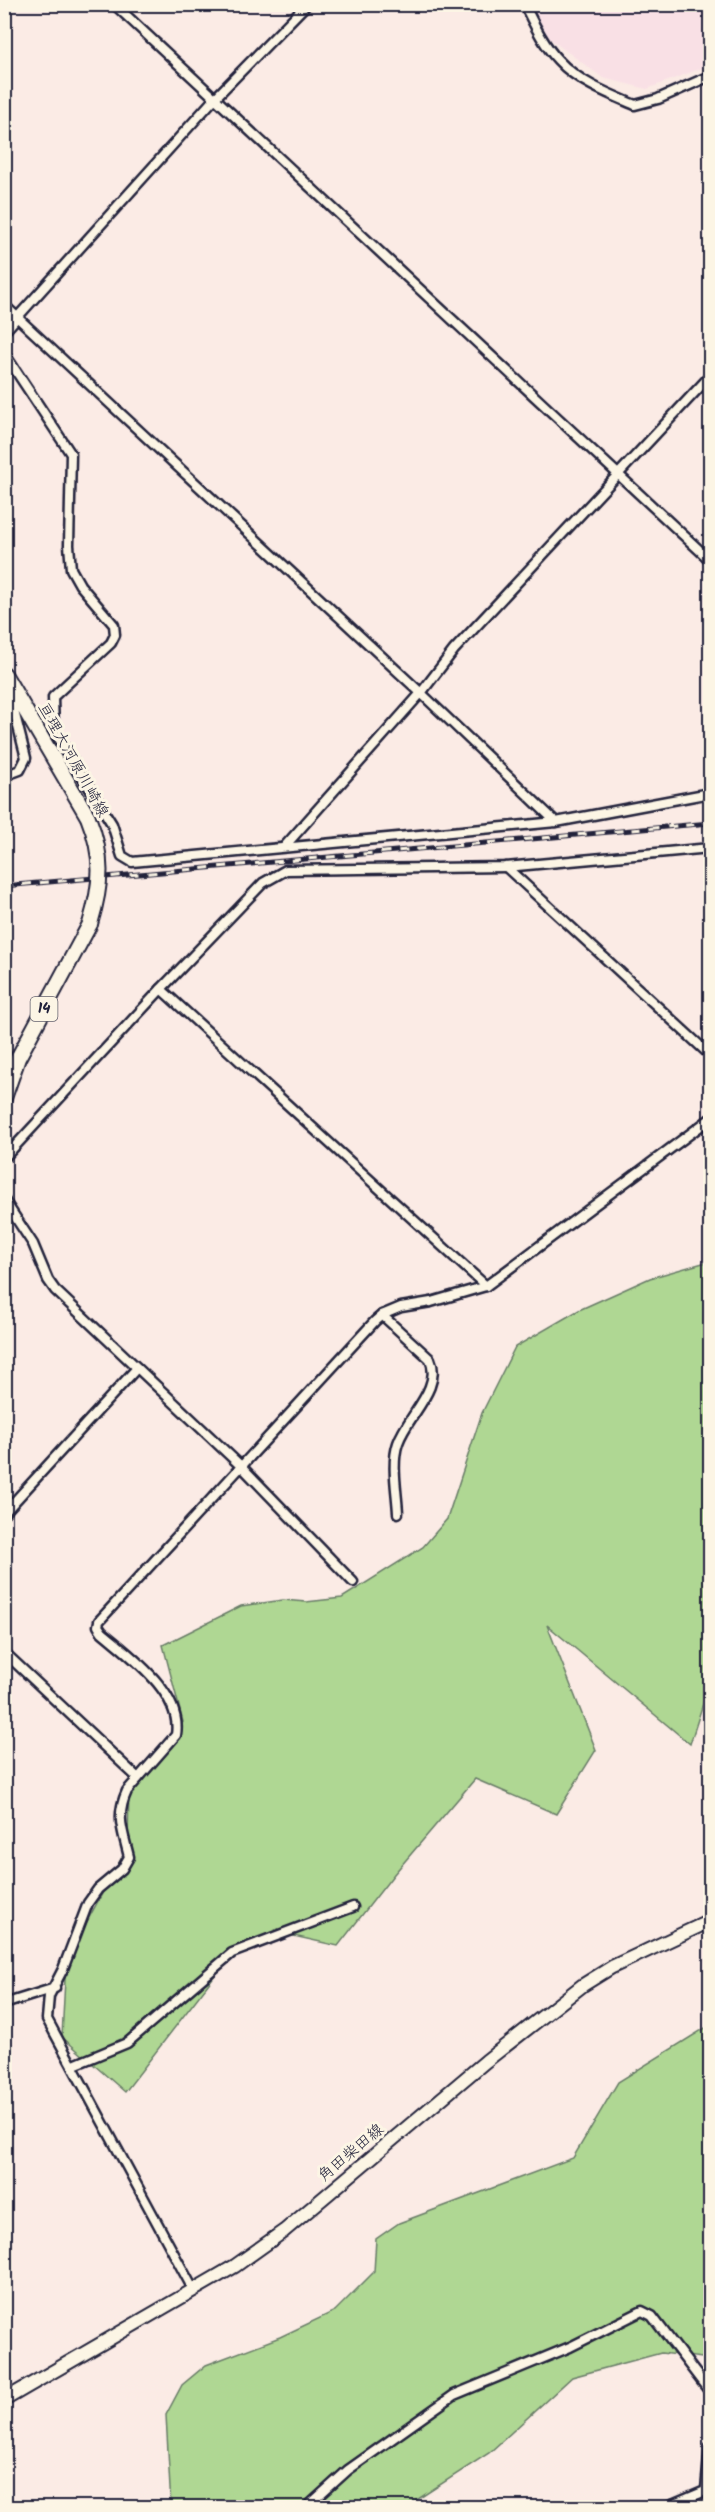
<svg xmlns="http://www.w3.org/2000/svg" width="715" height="2512" font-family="Kalam,'Klee One',sans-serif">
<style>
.built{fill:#f9e0e5}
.green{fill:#afd793;stroke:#687c67;stroke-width:1.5}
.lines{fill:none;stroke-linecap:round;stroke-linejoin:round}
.minor-casing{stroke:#22223b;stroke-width:13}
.secondary-casing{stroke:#22223b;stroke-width:16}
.primary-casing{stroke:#22223b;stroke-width:18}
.minor{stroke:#fcf5e5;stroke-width:8}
.secondary{stroke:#fcf5e5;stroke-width:12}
.primary{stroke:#fcf5e5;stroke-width:14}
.rail-casing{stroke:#22223b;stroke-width:5}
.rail{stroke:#fcf5e5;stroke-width:3;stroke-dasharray:9;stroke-linecap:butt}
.primary-bridge-casing{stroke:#22223b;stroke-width:18;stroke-linecap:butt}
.primary-bridge{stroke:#fcf5e5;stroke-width:14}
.labels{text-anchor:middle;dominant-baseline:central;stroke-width:6;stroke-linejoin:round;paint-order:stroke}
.shield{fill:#fcf5e5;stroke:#63616e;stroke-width:1.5}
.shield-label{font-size:15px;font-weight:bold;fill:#22223b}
.street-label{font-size:16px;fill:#22223b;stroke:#fcf5e5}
</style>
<rect width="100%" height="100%" fill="#fbebe5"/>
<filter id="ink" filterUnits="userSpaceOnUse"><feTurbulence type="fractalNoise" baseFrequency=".0167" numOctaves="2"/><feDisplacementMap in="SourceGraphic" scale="12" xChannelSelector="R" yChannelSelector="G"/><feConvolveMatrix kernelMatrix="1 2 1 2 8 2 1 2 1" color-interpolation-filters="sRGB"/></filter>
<g filter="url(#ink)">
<polygon class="built" points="530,5 710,5 710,65 647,89 603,78 550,39"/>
<g class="green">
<polygon points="710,1261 710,1682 690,1744 547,1625 596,1750 556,1814 475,1779 394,1874 338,1946 276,1932 232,1953 125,2092 62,2037 66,1960 128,1846 129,1784 183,1722 163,1645 241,1606 283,1600 306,1602 342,1598 423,1547 447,1519 482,1413 515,1347 579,1310 650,1278"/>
<polygon points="710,2025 710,2359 661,2353 572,2377 489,2453 406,2507 171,2507 166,2415 182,2385 206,2365 280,2337 335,2311 374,2272 376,2239 399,2223 573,2158 618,2082"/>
</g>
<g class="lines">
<g class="minor-casing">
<g id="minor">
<polyline points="114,4 710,560"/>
<path d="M524 4C534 24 543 44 558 60 578 82 609 94 635 105L658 99 710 76"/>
<polyline points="4,305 421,693 556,822"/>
<polyline points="4,332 215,98 307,4"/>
<polyline points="4,353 71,454 69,545 71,569 80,585 114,625 115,635 111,643 53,697 54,731 112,824 122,856 132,862 556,822 710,793"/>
<polyline points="4,776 20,770 26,758 9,691"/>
<polyline points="285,846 421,693 454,650 710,376"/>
<polyline points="506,867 710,1055"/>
<polyline points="161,989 486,1286"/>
<polyline points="4,1158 161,989 263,883 286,870 506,867 710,848"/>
<polyline points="4,1200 33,1244 48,1280 55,1290 242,1467 353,1582"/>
<path d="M382 1315 430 1359C443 1388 407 1416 398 1443 391 1463 397 1492 398 1513"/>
<polyline points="4,1513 137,1368"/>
<polyline points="4,1652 138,1778"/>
<polyline points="4,2004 55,1988"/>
<polyline points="74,2065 127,2043 232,1953 353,1907"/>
<path d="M194 2291 47 2019 49 1996 63 1969 88 1903 98 1889 122 1869 129 1857C123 1831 115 1817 127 1791L176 1735C183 1693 130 1656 102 1632L98 1626 99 1621 375 1321 382 1315 401 1307 431 1302 486 1286 710 1119"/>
<polyline points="706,2489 710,2446"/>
<polyline points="306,2508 348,2470 454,2395 570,2347 642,2311 652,2316 710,2392"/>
<polyline points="665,2508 710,2489"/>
</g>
</g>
<g class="secondary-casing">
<polyline id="secondary" points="4,2400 235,2266 284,2231 486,2061 583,1985 612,1967 710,1921"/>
</g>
<g class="primary-casing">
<g id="primary">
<polyline points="4,674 88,817"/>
<polyline points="4,1098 18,1058 90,924"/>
</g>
</g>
<use href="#minor" class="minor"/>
<use href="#secondary" class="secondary"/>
<use href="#primary" class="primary"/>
<g class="rail-casing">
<polyline id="rail" points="4,886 710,823"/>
</g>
<use href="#rail" class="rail"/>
<g class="primary-bridge-casing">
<path id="primary-bridge" d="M88 817C104 857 102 884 90 924"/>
</g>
<use href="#primary-bridge" class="primary-bridge"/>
</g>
</g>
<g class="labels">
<rect class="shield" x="30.5" y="997" width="27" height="24" rx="4.5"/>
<g class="shield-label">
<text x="44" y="1009">14</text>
</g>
<g class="street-label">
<text transform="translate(73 760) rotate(61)">亘理大河原川崎線</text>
<text transform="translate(351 2153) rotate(-40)">角田柴田線</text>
</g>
</g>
<rect width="715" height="2512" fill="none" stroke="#fcf5e5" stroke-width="24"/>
<rect x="12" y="12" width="691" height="2488" fill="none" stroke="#22223b" stroke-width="2" filter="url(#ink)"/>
</svg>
